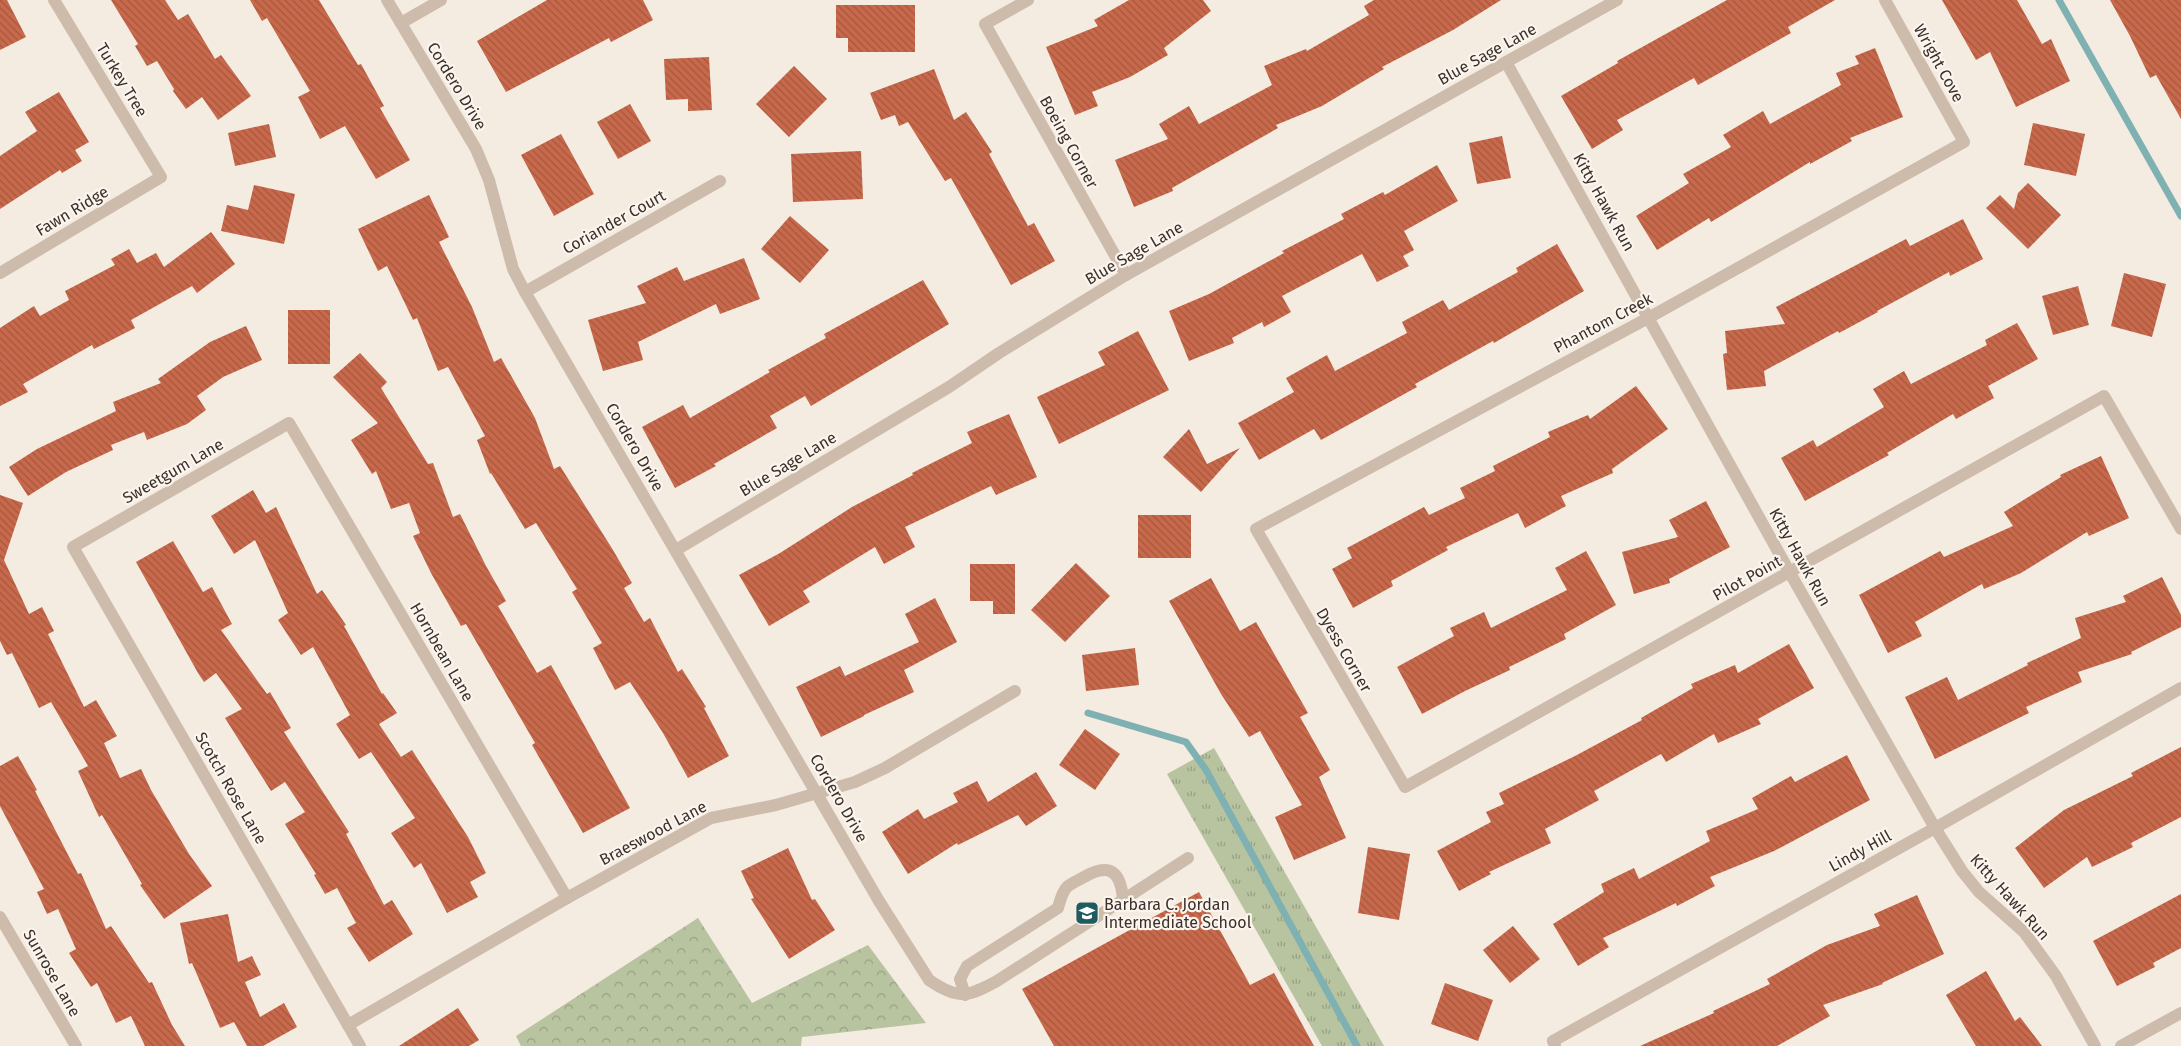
<svg xmlns="http://www.w3.org/2000/svg" width="2181" height="1046" font-family="'Fira Sans',sans-serif">
<style>
.grass{fill:url(#grass-tufts)}
.forest{fill:url(#forest-crowns)}
.lines{fill:none;stroke-linecap:round;stroke-linejoin:round}
.stream{stroke:#7fb0b2;stroke-width:7}
.building{fill:url(#building-back-hatch)}
.service{stroke:#cdbbac;stroke-width:12}
.minor{stroke:#cdbbac;stroke-width:12}
.labels{text-anchor:middle;dominant-baseline:central;stroke-width:4.5;stroke-linejoin:round;paint-order:stroke}
.street-label{font-size:16px;fill:#3b302b;stroke:#fbf5ee}
.poi-label{font-size:16px;fill:#3b302b;stroke:#fbf5ee;text-anchor:start}
</style>
<defs>
<pattern id="grass-tufts" width="24" height="20" patternUnits="userSpaceOnUse" patternTransform="scale(1.25)"><rect width="24" height="20" fill="#b8c4a0"/><path d="M3 7l-1-3M5 7V3M7 7l1-3M15 17l-1-3M17 17v-4M19 17l1-3" fill="none" stroke="#97a083"/></pattern>
<pattern id="forest-crowns" width="20" height="18" patternUnits="userSpaceOnUse" patternTransform="scale(1.25)"><rect width="20" height="18" fill="#b8c4a0"/><path d="M2 6a3 3 0 1 1 6 0M12 15a3 3 0 1 1 6 0" fill="none" stroke="#97a083"/></pattern>
<pattern id="building-back-hatch" width="6" height="6" patternUnits="userSpaceOnUse" patternTransform="scale(1.25)"><rect width="6" height="6" fill="#c8694b"/><path d="M-1 5l2 2M0 0l6 6M5-1l2 2" fill="none" stroke="#a4573f"/></pattern>
</defs>
<rect width="100%" height="100%" fill="#f4ebe1"/>
<polygon class="grass" points="1214,748 1384,1046 1322,1046 1167,774"/>
<polygon class="forest" points="698,918 752,1003 868,945 926,1023 802,1037 801,1046 521,1046 516,1036"/>
<g class="lines">
<g class="stream">
<polyline points="2059,0 2181,216"/>
<polyline points="1088,713 1186,742 1206,770 1357,1046"/>
</g>
</g>
<g class="building">
<polygon points="0,0 7,0 26,37 0,50"/>
<polygon points="111,0 165,0 178,20 188,14 215,59 221,55 251,96 218,120 202,97 186,109 173,91 174,89 157,61 147,66 135,46 138,44"/>
<polygon points="250,0 319,0 358,65 361,64 384,106 380,108 410,160 376,179 345,126 320,139 298,97 310,91 267,18 262,21"/>
<polygon points="547,0 643,0 653,20 611,42 609,38 506,92 477,41"/>
<polygon points="1129,0 1203,0 1211,11 1164,48 1168,55 1130,77 1092,92 1098,106 1075,115 1046,47 1098,26 1094,20"/>
<polygon points="1374,0 1501,0 1453,30 1382,67 1384,69 1322,106 1276,125 1278,128 1172,188 1173,191 1134,207 1115,160 1168,139 1159,124 1189,106 1199,124 1272,85 1264,66 1306,49 1307,51 1369,15 1364,6"/>
<polygon points="1727,0 1835,0 1788,27 1791,33 1698,85 1694,78 1617,120 1623,130 1592,149 1561,96 1618,63 1617,61"/>
<polygon points="1942,0 2017,0 2042,44 2051,39 2070,81 2016,107 1990,52 1976,60"/>
<polygon points="2110,0 2181,0 2181,119 2156,75 2150,78 2130,36"/>
<polygon points="836,5 915,5 915,52 848,52 848,38 836,38"/>
<polygon points="1875,48 1903,117 1850,138 1852,141 1810,164 1810,162 1711,222 1709,218 1657,250 1636,216 1689,183 1683,174 1731,147 1723,135 1763,111 1770,124 1841,85 1836,73 1859,64 1855,56"/>
<polygon points="709,57 712,110 688,111 688,99 666,100 664,59"/>
<polygon points="794,66 827,99 789,137 756,104"/>
<polygon points="934,69 954,120 966,112 992,152 989,154 1028,226 1034,223 1055,261 1011,285 951,178 945,181 908,122 899,126 895,115 881,120 870,93"/>
<polygon points="59,92 89,142 75,150 82,161 62,173 60,170 0,209 0,156 37,131 25,112"/>
<polygon points="630,104 651,141 618,159 597,122"/>
<polygon points="2033,123 2085,134 2076,176 2024,165"/>
<polygon points="269,124 276,157 235,166 228,133"/>
<polygon points="561,134 594,194 554,216 521,155"/>
<polygon points="1502,136 1511,178 1477,184 1469,143"/>
<polygon points="861,151 863,199 793,202 791,154"/>
<polygon points="1437,165 1458,201 1404,231 1414,250 1403,256 1409,266 1377,282 1362,254 1282,296 1291,312 1264,327 1262,322 1232,338 1234,343 1189,361 1169,311 1209,294 1284,253 1282,251 1344,219 1341,214 1383,192 1385,195"/>
<polygon points="2028,183 2061,215 2028,249 1986,208 2000,195 2014,209 2018,193"/>
<polygon points="254,185 295,194 284,244 221,231 227,205 248,210"/>
<polygon points="429,195 449,237 439,242 472,307 494,362 501,358 535,418 554,469 560,466 613,550 632,583 624,588 644,622 650,618 678,672 682,669 706,707 704,708 729,756 688,778 663,733 630,682 615,690 593,648 602,643 572,592 577,589 536,523 525,529 491,473 490,474 477,440 485,436 448,367 438,371 417,318 413,320 387,266 378,271 358,229"/>
<polygon points="790,216 829,250 800,283 761,249"/>
<polygon points="1963,219 1983,259 1950,276 1949,272 1877,311 1878,312 1839,333 1838,331 1764,371 1766,386 1727,390 1723,354 1727,353 1725,331 1785,324 1776,307 1906,239 1910,246"/>
<polygon points="211,232 235,264 197,293 192,286 131,320 135,328 94,349 92,345 23,384 28,392 0,406 0,328 34,306 40,316 69,300 65,291 115,265 111,259 129,249 137,263 156,253 164,267"/>
<polygon points="1557,244 1584,291 1494,343 1493,341 1415,384 1417,387 1321,440 1314,429 1259,460 1238,423 1294,392 1286,378 1327,355 1335,371 1407,333 1402,322 1443,300 1449,310 1518,272 1516,268"/>
<polygon points="744,258 760,299 720,314 716,304 638,342 643,360 603,371 588,320 646,303 637,286 677,267 684,281"/>
<polygon points="2124,273 2166,284 2152,337 2111,326"/>
<polygon points="923,280 949,324 811,406 805,396 770,416 777,428 714,464 716,466 675,488 642,427 683,405 690,418 770,372 768,370 826,338 824,334"/>
<polygon points="2078,286 2089,325 2053,335 2042,296"/>
<rect x="288" y="310" width="42" height="54"/>
<polygon points="2017,323 2038,359 1988,386 1994,398 1956,419 1953,414 1887,453 1889,455 1805,501 1781,458 1813,440 1817,447 1884,407 1873,389 1904,371 1911,384 1987,345 1985,340"/>
<polygon points="246,326 262,360 223,377 197,396 206,410 187,424 147,440 144,432 111,445 113,450 66,472 28,496 9,467 37,449 116,411 113,402 161,383 158,379 210,342"/>
<polygon points="1138,331 1169,390 1059,444 1037,397 1105,365 1098,352"/>
<polygon points="360,353 387,382 381,388 428,464 433,463 453,517 460,514 486,566 506,601 498,606 537,673 551,665 630,808 583,833 532,745 535,743 466,624 461,626 431,573 413,536 420,533 409,503 391,509 376,471 372,474 351,440 378,423 333,377"/>
<polygon points="1636,386 1668,429 1612,469 1613,473 1561,496 1566,506 1525,528 1518,513 1446,547 1448,550 1391,581 1393,586 1353,608 1332,569 1352,558 1347,548 1424,507 1429,515 1465,498 1460,488 1495,471 1493,466 1550,437 1548,432 1588,415 1590,419"/>
<polygon points="1009,414 1037,477 996,495 991,486 905,527 915,547 884,564 875,547 803,591 810,602 769,626 739,575 780,553 852,507 913,475 912,473 972,443 967,432"/>
<polygon points="1189,429 1207,464 1240,448 1201,492 1163,457"/>
<polygon points="2101,456 2129,518 2089,536 2087,532 2021,573 1984,589 1982,584 1915,622 1922,636 1888,653 1859,595 1940,551 1944,557 2013,526 2004,512 2061,477 2060,475"/>
<polygon points="253,490 266,513 276,507 317,594 322,590 346,625 344,626 382,694 383,693 397,713 379,724 401,757 412,750 468,837 486,873 470,882 478,897 447,913 421,863 414,868 391,833 415,818 371,752 359,759 336,724 350,715 313,647 301,655 278,620 288,613 255,540 234,554 211,516"/>
<polygon points="0,495 23,503 4,560 29,614 42,607 54,631 48,634 84,707 96,700 117,736 104,743 120,778 141,769 151,790 189,854 212,886 164,919 140,885 142,884 102,815 99,817 78,771 88,766 51,702 39,708 12,653 7,655 0,641"/>
<polygon points="1706,501 1730,547 1669,579 1670,583 1634,594 1622,552 1678,537 1669,520"/>
<rect x="1138" y="515" width="53" height="43"/>
<polygon points="173,541 203,592 212,587 232,624 221,630 267,694 270,692 291,728 284,732 349,832 346,834 384,905 392,900 413,934 369,962 347,928 356,923 337,888 325,894 314,875 316,874 285,824 305,812 285,782 271,791 225,718 242,709 216,673 204,682 198,673 136,562"/>
<polygon points="1586,551 1616,605 1564,634 1566,639 1509,667 1510,670 1465,691 1422,714 1397,667 1454,636 1450,628 1484,612 1491,628 1567,590 1555,568"/>
<polygon points="1076,563 1110,596 1065,642 1031,610"/>
<polygon points="970,564 1015,564 1015,614 993,614 993,601 970,601"/>
<polygon points="2162,577 2181,615 2181,627 2131,652 2132,654 2078,672 2082,682 2026,707 2029,713 1935,759 1905,697 1947,677 1958,700 2028,665 2027,663 2081,638 2075,618 2126,602 2123,596"/>
<polygon points="1211,578 1240,631 1256,622 1308,713 1300,717 1330,770 1319,777 1346,838 1294,860 1275,817 1302,805 1260,731 1249,737 1221,694 1169,601"/>
<polygon points="935,598 957,642 904,670 914,692 864,715 864,716 821,737 796,687 840,666 845,676 919,642 905,614"/>
<polygon points="1789,644 1814,688 1758,719 1761,724 1718,743 1714,734 1666,762 1661,754 1594,791 1599,800 1545,829 1551,843 1489,872 1491,874 1459,891 1437,851 1491,822 1486,812 1504,804 1499,793 1575,756 1642,720 1641,718 1693,688 1691,684 1735,665 1738,673"/>
<polygon points="1135,648 1139,685 1086,691 1082,655"/>
<polygon points="1085,729 1120,754 1095,790 1059,765"/>
<polygon points="2181,747 2181,817 2131,843 2133,847 2092,867 2087,857 2044,888 2015,848 2064,810 2133,776 2131,773"/>
<polygon points="1847,755 1870,800 1774,851 1710,877 1715,886 1677,906 1676,903 1603,938 1609,947 1578,966 1553,924 1604,892 1601,884 1634,868 1639,879 1710,841 1706,831 1758,809 1752,798 1791,776 1795,782"/>
<polygon points="18,756 37,790 35,791 78,874 81,873 106,929 111,926 149,983 152,982 172,1025 185,1046 145,1046 131,1016 116,1023 97,983 91,987 69,953 76,949 58,909 47,914 37,892 44,889 0,806 0,766"/>
<polygon points="1036,772 1057,806 1026,826 1018,815 958,845 957,843 908,874 882,832 918,809 924,819 958,802 953,793 977,781 988,802"/>
<polygon points="1368,847 1410,854 1399,920 1358,913"/>
<polygon points="788,848 812,900 815,899 835,930 789,959 751,899 754,898 741,871"/>
<polygon points="1199,892 1250,985 1274,973 1314,1046 1054,1046 1022,989"/>
<polygon points="2181,894 2181,948 2153,963 2155,967 2117,986 2093,941"/>
<polygon points="1917,895 1944,954 1882,983 1883,984 1823,1005 1830,1016 1777,1046 1640,1046 1714,1013 1713,1011 1770,984 1767,979 1827,945 1880,926 1874,914"/>
<polygon points="228,914 238,962 252,956 261,975 245,982 260,1017 284,1003 297,1027 263,1046 247,1046 234,1022 220,1028 192,963 189,964 180,923"/>
<polygon points="1513,926 1540,959 1510,983 1483,950"/>
<polygon points="1986,971 2015,1021 2020,1017 2042,1046 1976,1046 1946,995"/>
<polygon points="1445,983 1493,1000 1478,1041 1431,1024"/>
<polygon points="458,1008 479,1040 469,1046 399,1046"/>
</g>
<g class="lines">
<g class="service">
<path d="M879 901 929 980C958 1000 968 997 997 981L1188 858"/>
<path d="M965 995 960 979 967 966 1058 908C1060 901 1062 892 1067 887 1071 883 1079 880 1084 877 1110 862 1121 872 1123 900"/>
</g>
<g class="minor">
<polyline points="387,0 476,149 489,180 513,269 525,292 879,901"/>
<polyline points="1028,0 985,24 1126,275"/>
<polyline points="1885,0 1964,142 1650,317 1256,529 1405,787 2104,396 2181,529"/>
<polyline points="401,23 441,0"/>
<polyline points="1506,62 1790,573 1935,828 1962,871 1979,892 2024,932 2056,976 2095,1046"/>
<polyline points="0,273 161,177 54,0"/>
<polyline points="525,292 720,181"/>
<polyline points="676,550 949,387 999,353 1126,275 1617,0"/>
<polyline points="0,917 76,1046"/>
<polyline points="348,1025 567,898 711,818 776,805 855,782 885,768 1015,691"/>
<polyline points="360,1046 73,547 289,423 567,898"/>
<polyline points="1555,1046 1553,1041 1935,828 2181,688"/>
<polyline points="2121,1046 2181,1013"/>
</g>
</g>
<defs>
<g id="school-square" transform="scale(1.25)"><rect x="-9" y="-9" width="18" height="18" rx="4" fill="#1f5a5e" stroke="#fbf5ee"/><path d="M0-5L7-2L0 1L-7-2ZM-4 1L0 2.5L4 1V4Q0 6-4 4Z" fill="#fff"/></g>
</defs>
<g fill-rule="evenodd">
<use href="#school-square" x="1087" y="913"/>
</g>
<g class="labels">
<g class="street-label">
<text transform="translate(1487 54) rotate(-29)">Blue Sage Lane</text>
<text transform="translate(1939 63) rotate(61)">Wright Cove</text>
<text transform="translate(122 80) rotate(59)">Turkey Tree</text>
<text transform="translate(457 86) rotate(59)">Cordero Drive</text>
<text transform="translate(1069 142) rotate(61)">Boeing Corner</text>
<text transform="translate(1604 202) rotate(61)">Kitty Hawk Run</text>
<text transform="translate(72 211) rotate(-31)">Fawn Ridge</text>
<text transform="translate(614 222) rotate(-29)">Coriander Court</text>
<text transform="translate(1134 253) rotate(-30)">Blue Sage Lane</text>
<text transform="translate(1603 323) rotate(-28)">Phantom Creek</text>
<text transform="translate(635 447) rotate(60)">Cordero Drive</text>
<text transform="translate(788 464) rotate(-31)">Blue Sage Lane</text>
<text transform="translate(173 471) rotate(-30)">Sweetgum Lane</text>
<text transform="translate(1800 557) rotate(61)">Kitty Hawk Run</text>
<text transform="translate(1747 578) rotate(-29)">Pilot Point</text>
<text transform="translate(1344 650) rotate(60)">Dyess Corner</text>
<text transform="translate(442 652) rotate(60)">Hornbean Lane</text>
<text transform="translate(231 788) rotate(60)">Scotch Rose Lane</text>
<text transform="translate(839 798) rotate(60)">Cordero Drive</text>
<text transform="translate(653 833) rotate(-28)">Braeswood Lane</text>
<text transform="translate(1860 851) rotate(-29)">Lindy Hill</text>
<text transform="translate(2010 897) rotate(48)">Kitty Hawk Run</text>
<text transform="translate(52 973) rotate(60)">Sunrose Lane</text>
</g>
<g class="poi-label">
<text x="1104" y="904">Barbara C. Jordan<tspan x="1104" dy="18">Intermediate School</tspan></text>
</g>
</g>
</svg>
